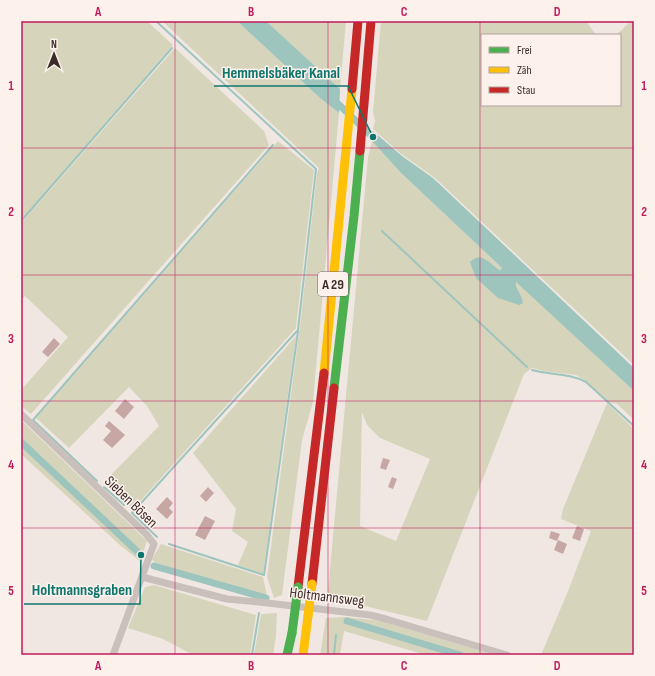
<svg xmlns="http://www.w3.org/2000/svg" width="655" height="676" font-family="'Sofia Sans Condensed',sans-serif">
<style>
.green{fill:#d6d5bc;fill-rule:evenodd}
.water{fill:#9dc5be}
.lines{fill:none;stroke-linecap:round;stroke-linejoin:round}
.stream{stroke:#9dc5be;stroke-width:2}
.canal{stroke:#9dc5be;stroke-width:7}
.building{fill:#c6a7a3}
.street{stroke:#c9c0bc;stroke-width:7}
.fast{stroke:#4caf50;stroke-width:9}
.slow{stroke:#ffc107;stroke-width:9}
.jam{stroke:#c62828;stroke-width:9}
.fast-bridge{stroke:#4caf50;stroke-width:9}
.slow-bridge{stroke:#ffc107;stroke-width:9}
.grid{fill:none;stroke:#c2185b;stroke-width:1;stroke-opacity:0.55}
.labels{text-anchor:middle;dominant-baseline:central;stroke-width:3;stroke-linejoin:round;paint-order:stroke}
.shield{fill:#fcf1eb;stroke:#756763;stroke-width:1}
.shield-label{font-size:14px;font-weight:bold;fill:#3b2c29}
.street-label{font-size:15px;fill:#3b2c29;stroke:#fcf1eb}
.leader{fill:none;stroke:#0f766e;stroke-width:1.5}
.callout-dot{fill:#0f766e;stroke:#fcf1eb;stroke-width:1.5}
.callout-label{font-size:16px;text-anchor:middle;font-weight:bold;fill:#0f766e;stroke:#fcf1eb;stroke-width:3;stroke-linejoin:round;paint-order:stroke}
.neatline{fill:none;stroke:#c2185b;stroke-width:1.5}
.grid-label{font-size:13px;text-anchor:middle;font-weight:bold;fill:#c2185b}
</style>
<rect width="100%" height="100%" fill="#f0e7e3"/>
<g class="green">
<polygon points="21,21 147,21 173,45 21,220"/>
<polygon points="162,21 237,21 320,98 339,113 313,402 302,440 282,595 274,598 267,577 301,318 317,173 319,168"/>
<polygon points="266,21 346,21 340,89"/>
<polygon points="381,21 586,21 596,35 482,35 482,105 620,105 620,35 616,35 631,21 634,21 634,365 435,178 400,153 373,129 375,121 373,112"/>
<polygon points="175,48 264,131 269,145 31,414 21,406 21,390 68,337 25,296 21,299 21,223"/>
<polygon points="278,141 314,170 296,328 133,509 104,482 159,426 147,406 129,387 69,448 36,418"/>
<path d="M372 141 400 172 502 268 501 270 492 265 498 298 523 303C522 295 516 290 516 281L634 391V420L617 404 608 402 586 381 576 375 543 371 532 368 524 374 427 621 348 602 327 601 368 157ZM362 412 367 425 380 438 430 459 396 541 360 526Z"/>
<polygon points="296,336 263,574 238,565 248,542 232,531 236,509 193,453"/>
<polygon points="607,403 634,429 634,655 541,655 568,591 591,531 561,519 563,509"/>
<polygon points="21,420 147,541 140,561 121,546 21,454"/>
<polygon points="161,544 263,577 267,596 155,563 152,559"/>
<polygon points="154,585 256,615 250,655 193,655 163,639 128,628 145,587"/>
<polygon points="277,613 276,636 273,655 254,655 261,614"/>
<polygon points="346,617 382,621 495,655 426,655 344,631 340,655 320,655 326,618"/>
</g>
<g class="water">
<polygon points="237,21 266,21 340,89 339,113 320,98"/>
<path d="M373 131 402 156 433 178 634 368V391L516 282C515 289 522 294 523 303L519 305 498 298 476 278 470 262C482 251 488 263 500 270L502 268 400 172 372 141Z"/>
</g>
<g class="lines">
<g class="stream">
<polyline points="156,21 316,169 298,330 132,513 157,537"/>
<polyline points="21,221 172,48"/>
<polyline points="382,231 527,367"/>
<path d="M532 370C550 375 569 373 586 382L634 426"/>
<polyline points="97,481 33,420 273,145"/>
<polyline points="104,487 124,505"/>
<polyline points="169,544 264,575 298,331"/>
<polyline points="252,655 259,613"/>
<polyline points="334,655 336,635"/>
</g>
<g class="canal">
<polyline points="333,99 379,143"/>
<polyline points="21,442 141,555"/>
<polyline points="154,566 266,598"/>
<polyline points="347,621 460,655"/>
</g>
</g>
<g class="building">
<polygon points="54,338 60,344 48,357 42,352"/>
<polygon points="125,399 134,407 124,419 115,411"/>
<polygon points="109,421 125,435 112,448 103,440 111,431 105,426"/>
<polygon points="383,458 390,460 386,470 380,468"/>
<polygon points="392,477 397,479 393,489 388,487"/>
<polygon points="208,487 214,493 206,502 200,496"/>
<polygon points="167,497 173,503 169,508 173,512 167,519 156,509"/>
<polygon points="205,516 215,521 205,540 195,535"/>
<polygon points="577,526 584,529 580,541 572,538"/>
<polygon points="551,531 560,534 557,541 549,538"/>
<polygon points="558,540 567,544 563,554 554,550"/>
</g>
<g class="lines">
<g class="street">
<polyline points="21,414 146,534 154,544 113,655"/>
<polyline points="142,577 227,599 259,602 370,615 386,619 507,655"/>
</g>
<g class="fast">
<polyline points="334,388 354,216 360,151"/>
<polyline points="287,655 292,633"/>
</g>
<g class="slow">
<polyline points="324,373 352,89"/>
<polyline points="303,655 308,616"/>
</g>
<g class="jam">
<polyline points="352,89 358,21"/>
<polyline points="360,151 371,21"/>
<polyline points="312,584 334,388"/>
<polyline points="298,587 324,373"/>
</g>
<polyline class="fast-bridge" points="292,633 298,587"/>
<polyline class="slow-bridge" points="308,616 312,584"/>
</g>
<path class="grid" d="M175 21V655M328 21V655M480 21V655M21 148H634M21 275H634M21 401H634M21 528H634"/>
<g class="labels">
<rect class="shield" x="318" y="272" width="30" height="24" rx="3"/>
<g class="shield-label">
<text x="333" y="284">A 29</text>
</g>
<g class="street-label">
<text transform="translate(131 502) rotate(44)">Sieben Bösen</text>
<text transform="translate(327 597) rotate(7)">Holtmannsweg</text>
</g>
</g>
<path class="leader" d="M373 137L348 86H214M141 555L140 604H24"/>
<g class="callout-dot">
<circle cx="373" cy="137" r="4"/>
<circle cx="141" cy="555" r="4"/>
</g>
<g class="callout-label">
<text x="281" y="78">Hemmelsbäker Kanal</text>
<text x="82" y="595">Holtmannsgraben</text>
</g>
<rect width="655" height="676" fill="none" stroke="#fcf1eb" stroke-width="44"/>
<rect x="481" y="34" width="140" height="72" fill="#fcf1eb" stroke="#afa29d"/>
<rect x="489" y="47" width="20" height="6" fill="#4caf50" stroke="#afa29d"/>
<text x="517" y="54" font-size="12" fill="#3b2c29">Frei</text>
<rect x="489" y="67" width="20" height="6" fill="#ffc107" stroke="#afa29d"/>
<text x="517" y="74" font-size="12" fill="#3b2c29">Zäh</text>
<rect x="489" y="87" width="20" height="6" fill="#c62828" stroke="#afa29d"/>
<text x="517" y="94" font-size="12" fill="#3b2c29">Stau</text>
<g transform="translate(54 54)" stroke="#fcf1eb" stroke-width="3" paint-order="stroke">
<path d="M0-3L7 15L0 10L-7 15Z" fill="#3b2c29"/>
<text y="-6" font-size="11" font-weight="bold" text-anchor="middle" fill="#3b2c29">N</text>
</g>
<rect x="22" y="22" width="611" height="632" class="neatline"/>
<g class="grid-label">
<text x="98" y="16">A</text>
<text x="251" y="16">B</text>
<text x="404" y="16">C</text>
<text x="557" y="16">D</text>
<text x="11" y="90">1</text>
<text x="644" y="90">1</text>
<text x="11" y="216">2</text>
<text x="644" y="216">2</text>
<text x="11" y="343">3</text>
<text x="644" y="343">3</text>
<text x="11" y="469">4</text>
<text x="644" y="469">4</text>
<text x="11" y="595">5</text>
<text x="644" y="595">5</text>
<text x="98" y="670">A</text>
<text x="251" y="670">B</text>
<text x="404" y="670">C</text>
<text x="557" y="670">D</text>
</g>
</svg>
